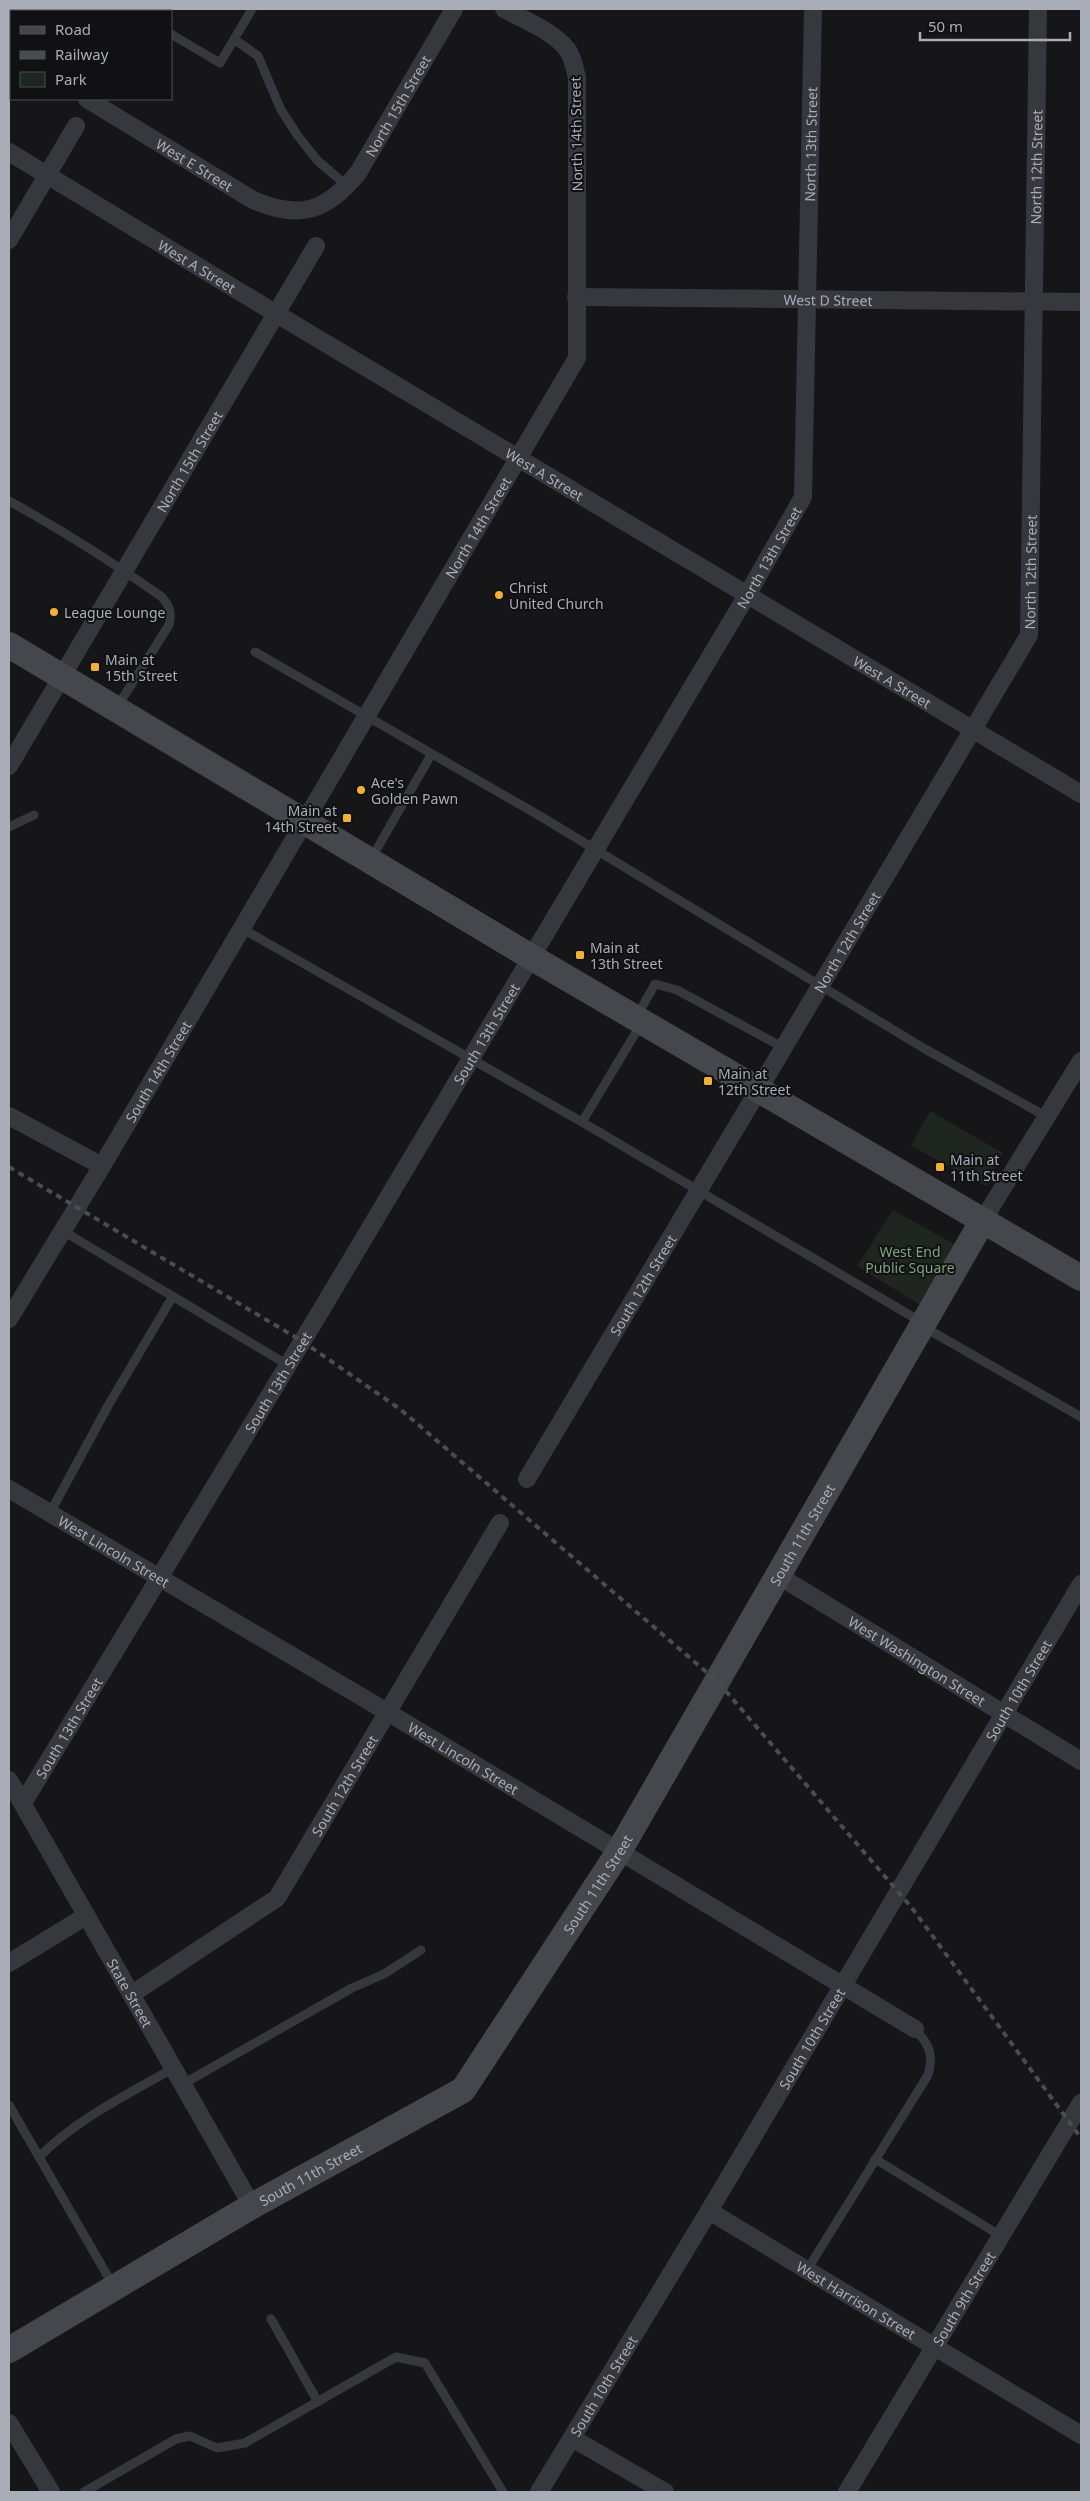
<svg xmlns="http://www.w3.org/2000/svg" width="1090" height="2501" font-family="'Noto Sans',sans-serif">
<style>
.green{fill:#1e261f}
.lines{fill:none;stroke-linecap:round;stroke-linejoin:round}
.lane{stroke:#37383d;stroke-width:9}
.street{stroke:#37383d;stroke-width:18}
.secondary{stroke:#45474d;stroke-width:26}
.rail{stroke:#4a4c52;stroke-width:4;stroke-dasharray:6 5;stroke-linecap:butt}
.poi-dot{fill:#f2b134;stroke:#111113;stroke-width:2}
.labels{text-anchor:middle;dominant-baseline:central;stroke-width:4;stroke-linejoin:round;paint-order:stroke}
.street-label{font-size:14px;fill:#a8adb8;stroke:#111113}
.poi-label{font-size:14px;fill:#a8adb8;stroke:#111113;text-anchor:start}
.park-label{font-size:14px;fill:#7fa381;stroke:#111113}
</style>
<rect width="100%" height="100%" fill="#161618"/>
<g class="green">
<polygon points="930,1111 1003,1153 986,1186 911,1146"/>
<polygon points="893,1210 965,1250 922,1306 857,1266"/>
</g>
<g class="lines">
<g class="lane">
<polyline points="146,11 147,9"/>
<polyline points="171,34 220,63 252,9"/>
<polyline points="234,39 258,56 281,110 298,136 317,160 347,186"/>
<path d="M9 501C62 530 112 562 162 597 170 607 172 613 169 625L117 707"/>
<polyline points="255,652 540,816 925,1049 1047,1117"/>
<polyline points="9,827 34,815"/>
<polyline points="371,859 431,755"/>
<polyline points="241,928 582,1122 913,1317 922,1326 1081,1417"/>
<polyline points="637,1016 655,984 677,990 784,1048"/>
<polyline points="582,1122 641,1024"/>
<polyline points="63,1231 288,1365"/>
<polyline points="50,1513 109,1404 173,1296"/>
<polyline points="183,2084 352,1988 384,1974 421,1950"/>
<path d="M9 2105 39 2157C77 2119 128 2094 174 2068"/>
<polyline points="39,2157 114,2287"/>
<polyline points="875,2159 1001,2236"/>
<path d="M807 2270 928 2075C934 2055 929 2044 915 2029"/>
<polyline points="271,2319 318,2402"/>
<polyline points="84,2492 176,2439 190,2436 217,2448 245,2443 396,2357 425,2363 503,2492"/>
</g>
<g class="street">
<polyline points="9,51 11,53"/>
<path id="s1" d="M87 99 253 200C299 220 326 212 358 173L454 9"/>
<path id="s2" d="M9 152 275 313 1081 794"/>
<polyline points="9,240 76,126"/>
<path id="s3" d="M576 297 1081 302"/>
<path id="s4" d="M9 766 316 246"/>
<polyline points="9,1116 102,1166"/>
<polyline points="983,1220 1081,1061"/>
<path id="s5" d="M9 1319 102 1166 577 358V78C575 69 573 57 567 49 553 31 524 20 504 9"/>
<path id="s6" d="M527 1479 1029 635 1038 9"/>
<path id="s7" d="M9 1489 389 1713 915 2029"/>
<path id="s8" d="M779 1576 1081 1761"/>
<path id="s9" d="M9 1780 252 2206"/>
<path id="s10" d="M23 1803 323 1307 747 595 803 497 813 9"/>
<polyline points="9,1963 86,1916"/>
<path id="s11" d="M132 1994 277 1898 500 1523"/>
<path id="s12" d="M709 2211 1081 2435"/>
<polyline points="9,2423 51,2492"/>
<polyline points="572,2438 665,2492"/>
<path id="s13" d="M539 2492 709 2211 1081 1584"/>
<path id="s14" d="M847 2492 1081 2103"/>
</g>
<g class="secondary">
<polyline points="9,645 531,957 1081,1278"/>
<path id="s15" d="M9 2350 252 2206 463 2090 618 1853 983 1220"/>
</g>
<polyline class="rail" points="9,1167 302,1341 400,1409 718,1682 912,1908 1081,2138"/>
</g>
<g class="poi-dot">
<circle cx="499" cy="595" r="5"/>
<circle cx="54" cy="612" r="5"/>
<rect x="90" y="662" width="10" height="10" rx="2.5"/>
<circle cx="361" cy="790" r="5"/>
<rect x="342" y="813" width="10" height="10" rx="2.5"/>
<rect x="575" y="950" width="10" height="10" rx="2.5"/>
<rect x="703" y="1076" width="10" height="10" rx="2.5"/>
<rect x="935" y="1162" width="10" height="10" rx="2.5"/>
</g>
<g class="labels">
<g class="street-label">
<text stroke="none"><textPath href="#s1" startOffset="392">North 15th Street</textPath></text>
<text transform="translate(576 134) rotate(-91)">North 14th Street</text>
<text stroke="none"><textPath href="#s10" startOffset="1874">North 13th Street</textPath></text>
<text stroke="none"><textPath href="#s1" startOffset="126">West E Street</textPath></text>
<text stroke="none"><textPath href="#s6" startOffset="1450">North 12th Street</textPath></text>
<text stroke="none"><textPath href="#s2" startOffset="220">West A Street</textPath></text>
<text stroke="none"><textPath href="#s3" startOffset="252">West D Street</textPath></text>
<text stroke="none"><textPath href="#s4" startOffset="354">North 15th Street</textPath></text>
<text stroke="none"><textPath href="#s2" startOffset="625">West A Street</textPath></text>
<text stroke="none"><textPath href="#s5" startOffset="920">North 14th Street</textPath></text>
<text stroke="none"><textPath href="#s10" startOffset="1452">North 13th Street</textPath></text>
<text stroke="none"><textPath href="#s6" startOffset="1045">North 12th Street</textPath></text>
<text stroke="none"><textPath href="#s2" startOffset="1030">West A Street</textPath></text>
<text stroke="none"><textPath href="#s6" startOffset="625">North 12th Street</textPath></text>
<text stroke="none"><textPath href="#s10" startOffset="898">South 13th Street</textPath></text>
<text stroke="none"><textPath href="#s5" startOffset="289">South 14th Street</textPath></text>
<text stroke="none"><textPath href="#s6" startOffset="226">South 12th Street</textPath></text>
<text stroke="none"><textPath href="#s10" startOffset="492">South 13th Street</textPath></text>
<text stroke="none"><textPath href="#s15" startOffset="1174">South 11th Street</textPath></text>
<text stroke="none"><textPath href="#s7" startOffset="122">West Lincoln Street</textPath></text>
<text stroke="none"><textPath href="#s8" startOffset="162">West Washington Street</textPath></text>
<text stroke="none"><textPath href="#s13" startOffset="934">South 10th Street</textPath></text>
<text stroke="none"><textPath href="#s10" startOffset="88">South 13th Street</textPath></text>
<text stroke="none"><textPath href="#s7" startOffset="528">West Lincoln Street</textPath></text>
<text stroke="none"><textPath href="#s11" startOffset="305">South 12th Street</textPath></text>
<text stroke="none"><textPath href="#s15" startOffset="769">South 11th Street</textPath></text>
<text stroke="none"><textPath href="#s9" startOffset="245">State Street</textPath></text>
<text stroke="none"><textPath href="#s13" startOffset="529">South 10th Street</textPath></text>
<text stroke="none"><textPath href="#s15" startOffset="349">South 11th Street</textPath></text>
<text stroke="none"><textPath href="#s14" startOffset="226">South 9th Street</textPath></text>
<text stroke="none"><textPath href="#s12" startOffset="172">West Harrison Street</textPath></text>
<text stroke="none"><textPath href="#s13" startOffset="124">South 10th Street</textPath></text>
</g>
<g class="poi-label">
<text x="509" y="587">Christ<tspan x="509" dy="16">United Church</tspan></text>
<text x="64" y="612">League Lounge</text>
<text x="105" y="659">Main at<tspan x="105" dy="16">15th Street</tspan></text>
<text x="371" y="782">Ace's<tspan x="371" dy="16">Golden Pawn</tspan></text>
<text x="337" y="810" text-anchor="end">Main at<tspan x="337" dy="16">14th Street</tspan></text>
<text x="590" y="947">Main at<tspan x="590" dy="16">13th Street</tspan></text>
<text x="718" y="1073">Main at<tspan x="718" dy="16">12th Street</tspan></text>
<text x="950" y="1159">Main at<tspan x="950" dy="16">11th Street</tspan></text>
</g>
<g class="park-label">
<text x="910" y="1251">West End<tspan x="910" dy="16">Public Square</tspan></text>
</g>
</g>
<rect width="1090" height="2501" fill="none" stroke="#a8adb8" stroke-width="20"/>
<rect x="10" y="10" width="162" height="90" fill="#111113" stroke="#4d4f55"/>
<rect x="20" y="26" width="25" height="8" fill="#45474d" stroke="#4d4f55"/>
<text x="55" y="35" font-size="15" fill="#a8adb8">Road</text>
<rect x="20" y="51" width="25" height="8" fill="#4a4c52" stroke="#4d4f55"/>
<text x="55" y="60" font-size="15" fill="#a8adb8">Railway</text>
<rect x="20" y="72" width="25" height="15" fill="#1e261f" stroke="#4d4f55"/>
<text x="55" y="85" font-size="15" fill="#a8adb8">Park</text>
<path d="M920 32v8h150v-8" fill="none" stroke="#a8adb8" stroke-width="2.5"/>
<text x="928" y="32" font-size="15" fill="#a8adb8" stroke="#111113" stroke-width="4" paint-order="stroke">50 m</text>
</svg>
